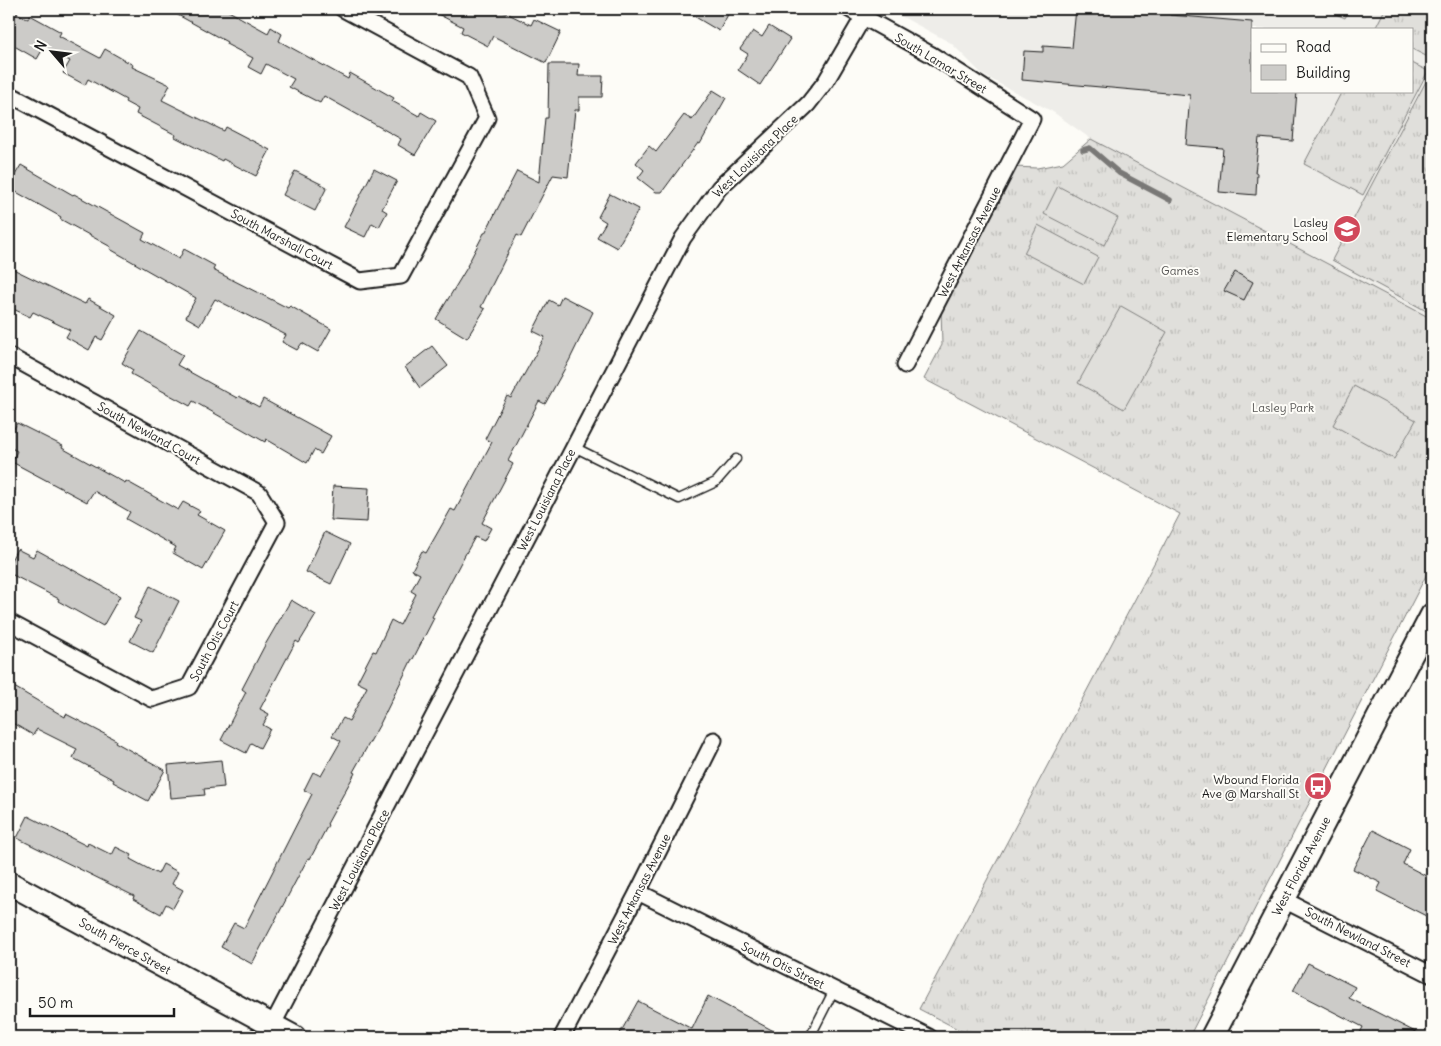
<svg xmlns="http://www.w3.org/2000/svg" width="1441" height="1046" font-family="Delius,sans-serif">
<style>
.built{fill:#eeede9;fill-rule:evenodd}
.grass{fill:url(#grass-tufts);stroke:#7e7e7c}
.pitch{fill:#e0dfdb;stroke:#7e7e7c}
.lines{fill:none;stroke-linecap:round;stroke-linejoin:round}
.stream{stroke:#797876;stroke-width:5.5}
.building{fill:#cccbc8;stroke:#1c1c1c}
.lane-casing{stroke:#1c1c1c;stroke-width:11}
.street-casing{stroke:#1c1c1c;stroke-width:19}
.secondary-casing{stroke:#1c1c1c;stroke-width:26}
.lane{stroke:#fdfcf7;stroke-width:8}
.street{stroke:#fdfcf7;stroke-width:15}
.secondary{stroke:#fdfcf7;stroke-width:22}
.labels{text-anchor:middle;dominant-baseline:central;stroke-width:4;stroke-linejoin:round;paint-order:stroke}
.street-label{font-size:12px;fill:#1c1c1c;stroke:#fdfcf7}
.poi-label{font-size:12px;fill:#1c1c1c;stroke:#fdfcf7;text-anchor:end}
.park-label{font-size:12px;fill:#575655;stroke:#fdfcf7}
</style>
<defs>
<pattern id="grass-tufts" width="24" height="20" patternUnits="userSpaceOnUse" patternTransform="scale(1.25)"><rect width="24" height="20" fill="#e0dfdb"/><path d="M3 7l-1-3M5 7V3M7 7l1-3M15 17l-1-3M17 17v-4M19 17l1-3" fill="none" stroke="#c0bfbb"/></pattern>
</defs>
<rect width="100%" height="100%" fill="#fdfcf7"/>
<filter id="ink" filterUnits="userSpaceOnUse"><feTurbulence type="fractalNoise" baseFrequency=".02" numOctaves="2"/><feDisplacementMap in="SourceGraphic" scale="10" xChannelSelector="R" yChannelSelector="G"/><feConvolveMatrix kernelMatrix="1 2 1 2 8 2 1 2 1" color-interpolation-filters="sRGB"/></filter>
<g filter="url(#ink)">
<path class="built" d="M897 9H1432V319L1091 139 1053 112 983 75 951 43 899 15ZM1252 29H1412V91H1252Z"/>
<g class="grass">
<polygon points="1324,9 1350,9 1345,18"/>
<polygon points="1385,9 1432,9 1432,59 1412,49 1412,29 1375,29"/>
<polygon points="1412,63 1428,71 1363,195 1304,164 1342,91 1412,91"/>
<polygon points="1432,70 1432,314 1332,260"/>
<polygon points="1091,139 1432,319 1432,564 1189,1037 973,1037 919,1009 1180,514 924,379 942,345 941,307 1014,167 1037,168 1063,163"/>
</g>
<g class="pitch">
<polygon points="1058,186 1118,218 1104,245 1044,214"/>
<polygon points="1038,225 1098,257 1084,284 1024,253"/>
<polygon points="1121,306 1167,332 1124,409 1078,383"/>
<polygon points="1354,386 1416,420 1394,459 1333,425"/>
</g>
<g class="lines">
<polyline class="stream" points="1083,150 1090,148 1119,173 1170,200"/>
</g>
<g class="building">
<polygon points="9,9 28,19 30,15 61,32 59,36 100,58 105,49 133,65 132,67 170,85 162,100 224,131 226,127 270,150 256,176 223,159 222,161 175,137 176,135 136,114 138,109 125,102 126,100 88,79 85,85 63,73 70,61 44,47 37,59 9,43"/>
<polygon points="167,9 225,9 268,33 271,27 282,34 279,41 348,79 350,73 394,98 392,101 419,116 421,112 436,121 415,155 398,145 401,139 324,96 320,103 289,87 294,79 266,64 261,74 248,67 253,58 226,44 227,42"/>
<polygon points="428,9 498,9 531,25 534,19 561,32 546,63 493,36 488,46 461,32 463,27"/>
<polygon points="682,9 731,9 719,31"/>
<polygon points="1076,9 1170,9 1170,15 1252,22 1252,91 1297,91 1293,141 1259,138 1255,173 1257,173 1256,195 1219,192 1223,148 1186,145 1190,95 1022,80 1024,51 1043,52 1043,46 1072,48"/>
<polygon points="769,26 790,39 760,85 738,70 748,54 740,49 753,31 762,37"/>
<polygon points="549,64 579,64 578,76 603,76 602,97 579,97 579,110 575,110 568,177 553,175 521,237 517,235 481,307 485,309 467,338 436,319 468,266 467,266 484,233 485,233 517,171 539,182 545,118 548,118"/>
<polygon points="713,90 726,98 700,144 698,143 662,192 656,192 638,178 644,170 636,163 649,146 656,152 684,115 692,120"/>
<polygon points="21,165 73,195 74,194 145,233 142,239 179,259 184,249 215,266 213,270 288,308 290,306 331,329 318,352 302,343 297,350 282,342 286,335 215,299 200,325 186,317 196,298 110,249 111,247 60,219 61,217 9,188 9,185"/>
<polygon points="374,169 397,181 382,209 387,212 379,227 372,223 365,237 344,227"/>
<polygon points="295,171 327,187 315,211 283,195"/>
<polygon points="610,194 639,209 617,248 597,237 606,222 598,217"/>
<polygon points="9,267 85,304 88,299 116,315 102,340 96,337 89,350 66,337 70,330 33,312 30,317 9,307"/>
<polygon points="1235,272 1253,282 1244,300 1224,291"/>
<polygon points="562,296 593,312 569,361 545,404 539,401 508,461 513,464 482,523 491,528 484,541 475,537 461,562 432,617 434,618 413,659 412,659 380,724 353,772 355,773 327,824 328,825 310,859 308,858 252,964 221,947 234,923 244,928 312,794 304,790 313,772 321,776 341,741 332,736 343,718 349,721 367,687 357,682 373,651 376,652 391,620 400,625 416,594 411,591 420,574 412,570 422,551 426,553 451,509 455,511 492,442 485,439 507,396 511,398 545,337 533,331 549,300 558,305"/>
<polygon points="141,331 183,355 177,365 237,398 239,396 259,407 263,399 331,436 321,454 314,450 307,463 266,439 265,442 193,401 190,406 131,374 133,370 122,363"/>
<polygon points="432,346 448,366 420,388 405,367"/>
<polygon points="17,423 63,446 62,448 125,483 126,481 178,510 183,502 200,511 197,515 225,531 203,570 173,553 176,547 126,519 130,512 94,491 87,502 12,462 17,451 9,447 9,438"/>
<polygon points="333,486 369,488 367,522 331,520"/>
<polygon points="325,532 350,544 331,584 306,572"/>
<polygon points="17,549 33,557 37,550 120,596 103,626 58,601 59,599 9,573 9,564"/>
<polygon points="150,586 179,601 153,653 130,641 141,621 134,618"/>
<polygon points="291,600 316,615 299,643 296,641 260,709 269,714 263,725 270,729 260,748 251,743 246,753 221,740 246,692 242,689 265,645"/>
<polygon points="9,684 65,717 66,714 116,740 115,742 165,770 148,801 113,782 114,780 73,758 77,749 37,729 33,735 9,721"/>
<polygon points="221,760 224,787 204,789 205,795 171,798 168,765"/>
<polygon points="28,816 87,846 88,843 112,855 116,847 132,855 130,859 158,874 163,864 178,872 172,884 183,890 173,908 166,904 161,914 133,899 134,896 17,838"/>
<polygon points="1373,830 1410,849 1403,864 1432,879 1432,919 1377,891 1381,883 1353,869"/>
<polygon points="1308,963 1355,987 1349,998 1425,1037 1358,1037 1363,1027 1293,991"/>
<polygon points="708,996 785,1037 618,1037 638,1001 692,1029"/>
</g>
<g class="lines">
<g class="lane-casing">
<g id="lane">
<polyline points="574,447 679,499 716,482 736,459"/>
<polyline points="810,1037 834,990"/>
</g>
</g>
<g class="street-casing">
<g id="street">
<polyline points="849,9 932,55 1032,119 905,365"/>
<polyline points="9,94 360,281 401,276 487,118 469,77 343,9"/>
<polyline points="9,356 259,493 277,522 189,687 152,699 9,622"/>
<polyline points="638,892 929,1037"/>
<polyline points="1284,900 1432,975"/>
<polyline points="272,1026 683,238 719,188 808,104 826,81 868,9"/>
<polyline points="562,1037 638,892 714,740"/>
</g>
</g>
<g class="secondary-casing">
<g id="secondary">
<polyline points="9,883 294,1037"/>
<polyline points="1212,1037 1432,615"/>
</g>
</g>
<use href="#lane" class="lane"/>
<use href="#street" class="street"/>
<use href="#secondary" class="secondary"/>
</g>
</g>
<defs>
<g id="school-disc" transform="scale(1.4375)"><circle r="9.5" fill="#d1495b" stroke="#fdfcf7"/><path d="M0-5L7-2L0 1L-7-2ZM-4 1L0 2.5L4 1V4Q0 6-4 4Z" fill="#fff"/></g>
<g id="bus-disc" transform="scale(1.4375)"><circle r="9.5" fill="#d1495b" stroke="#fdfcf7"/><path d="M-5-6H5V4H4V6H2V4H-2V6H-4V4H-5ZM-3.5-4V0h7V-4ZM-3.5 1.2v1.5H-2V1.2ZM2 1.2v1.5H3.5V1.2Z" fill="#fff"/></g>
</defs>
<g fill-rule="evenodd">
<use href="#school-disc" x="1347" y="229"/>
<use href="#bus-disc" x="1318" y="786"/>
</g>
<g class="labels">
<g class="street-label">
<text transform="translate(941 63) rotate(31)">South Lamar Street</text>
<text transform="translate(755 156) rotate(-44)">West Louisiana Place</text>
<text transform="translate(282 239) rotate(28)">South Marshall Court</text>
<text transform="translate(969 242) rotate(-63)">West Arkansas Avenue</text>
<text transform="translate(149 433) rotate(29)">South Newland Court</text>
<text transform="translate(546 500) rotate(-63)">West Louisiana Place</text>
<text transform="translate(214 641) rotate(-62)">South Otis Court</text>
<text transform="translate(359 860) rotate(-62)">West Louisiana Place</text>
<text transform="translate(1301 866) rotate(-62)">West Florida Avenue</text>
<text transform="translate(639 889) rotate(-63)">West Arkansas Avenue</text>
<text transform="translate(1358 937) rotate(27)">South Newland Street</text>
<text transform="translate(125 946) rotate(29)">South Pierce Street</text>
<text transform="translate(783 965) rotate(26)">South Otis Street</text>
</g>
<g class="poi-label">
<text x="1328" y="222">Lasley<tspan x="1328" dy="14">Elementary School</tspan></text>
<text x="1299" y="779">Wbound Florida<tspan x="1299" dy="14">Ave @ Marshall St</tspan></text>
</g>
<g class="park-label">
<text x="1180" y="270">Games</text>
<text x="1283" y="407">Lasley Park</text>
</g>
</g>
<rect width="1441" height="1046" fill="none" stroke="#fdfcf7" stroke-width="30"/>
<rect x="15" y="15" width="1411" height="1016" fill="none" stroke="#1c1c1c" stroke-width="2" filter="url(#ink)"/>
<rect x="1251" y="28" width="162" height="65" fill="#fdfcf7" stroke="#a3a29f"/>
<rect x="1261" y="44" width="25" height="8" fill="#fdfcf7" stroke="#a3a29f"/>
<text x="1296" y="52" font-size="15" fill="#1c1c1c">Road</text>
<rect x="1261" y="65" width="25" height="15" fill="#cccbc8" stroke="#a3a29f"/>
<text x="1296" y="78" font-size="15" fill="#1c1c1c">Building</text>
<g transform="translate(52 52) rotate(298)" stroke="#fdfcf7" stroke-width="4" paint-order="stroke">
<path d="M0-4L9 19L0 12L-9 19Z" fill="#1c1c1c"/>
<text y="-8" font-size="14" font-weight="bold" text-anchor="middle" fill="#1c1c1c">N</text>
</g>
<path d="M30 1008v8h144v-8" fill="none" stroke="#1c1c1c" stroke-width="2.5"/>
<text x="38" y="1008" font-size="15" fill="#1c1c1c" stroke="#fdfcf7" stroke-width="4" paint-order="stroke">50 m</text>
</svg>
